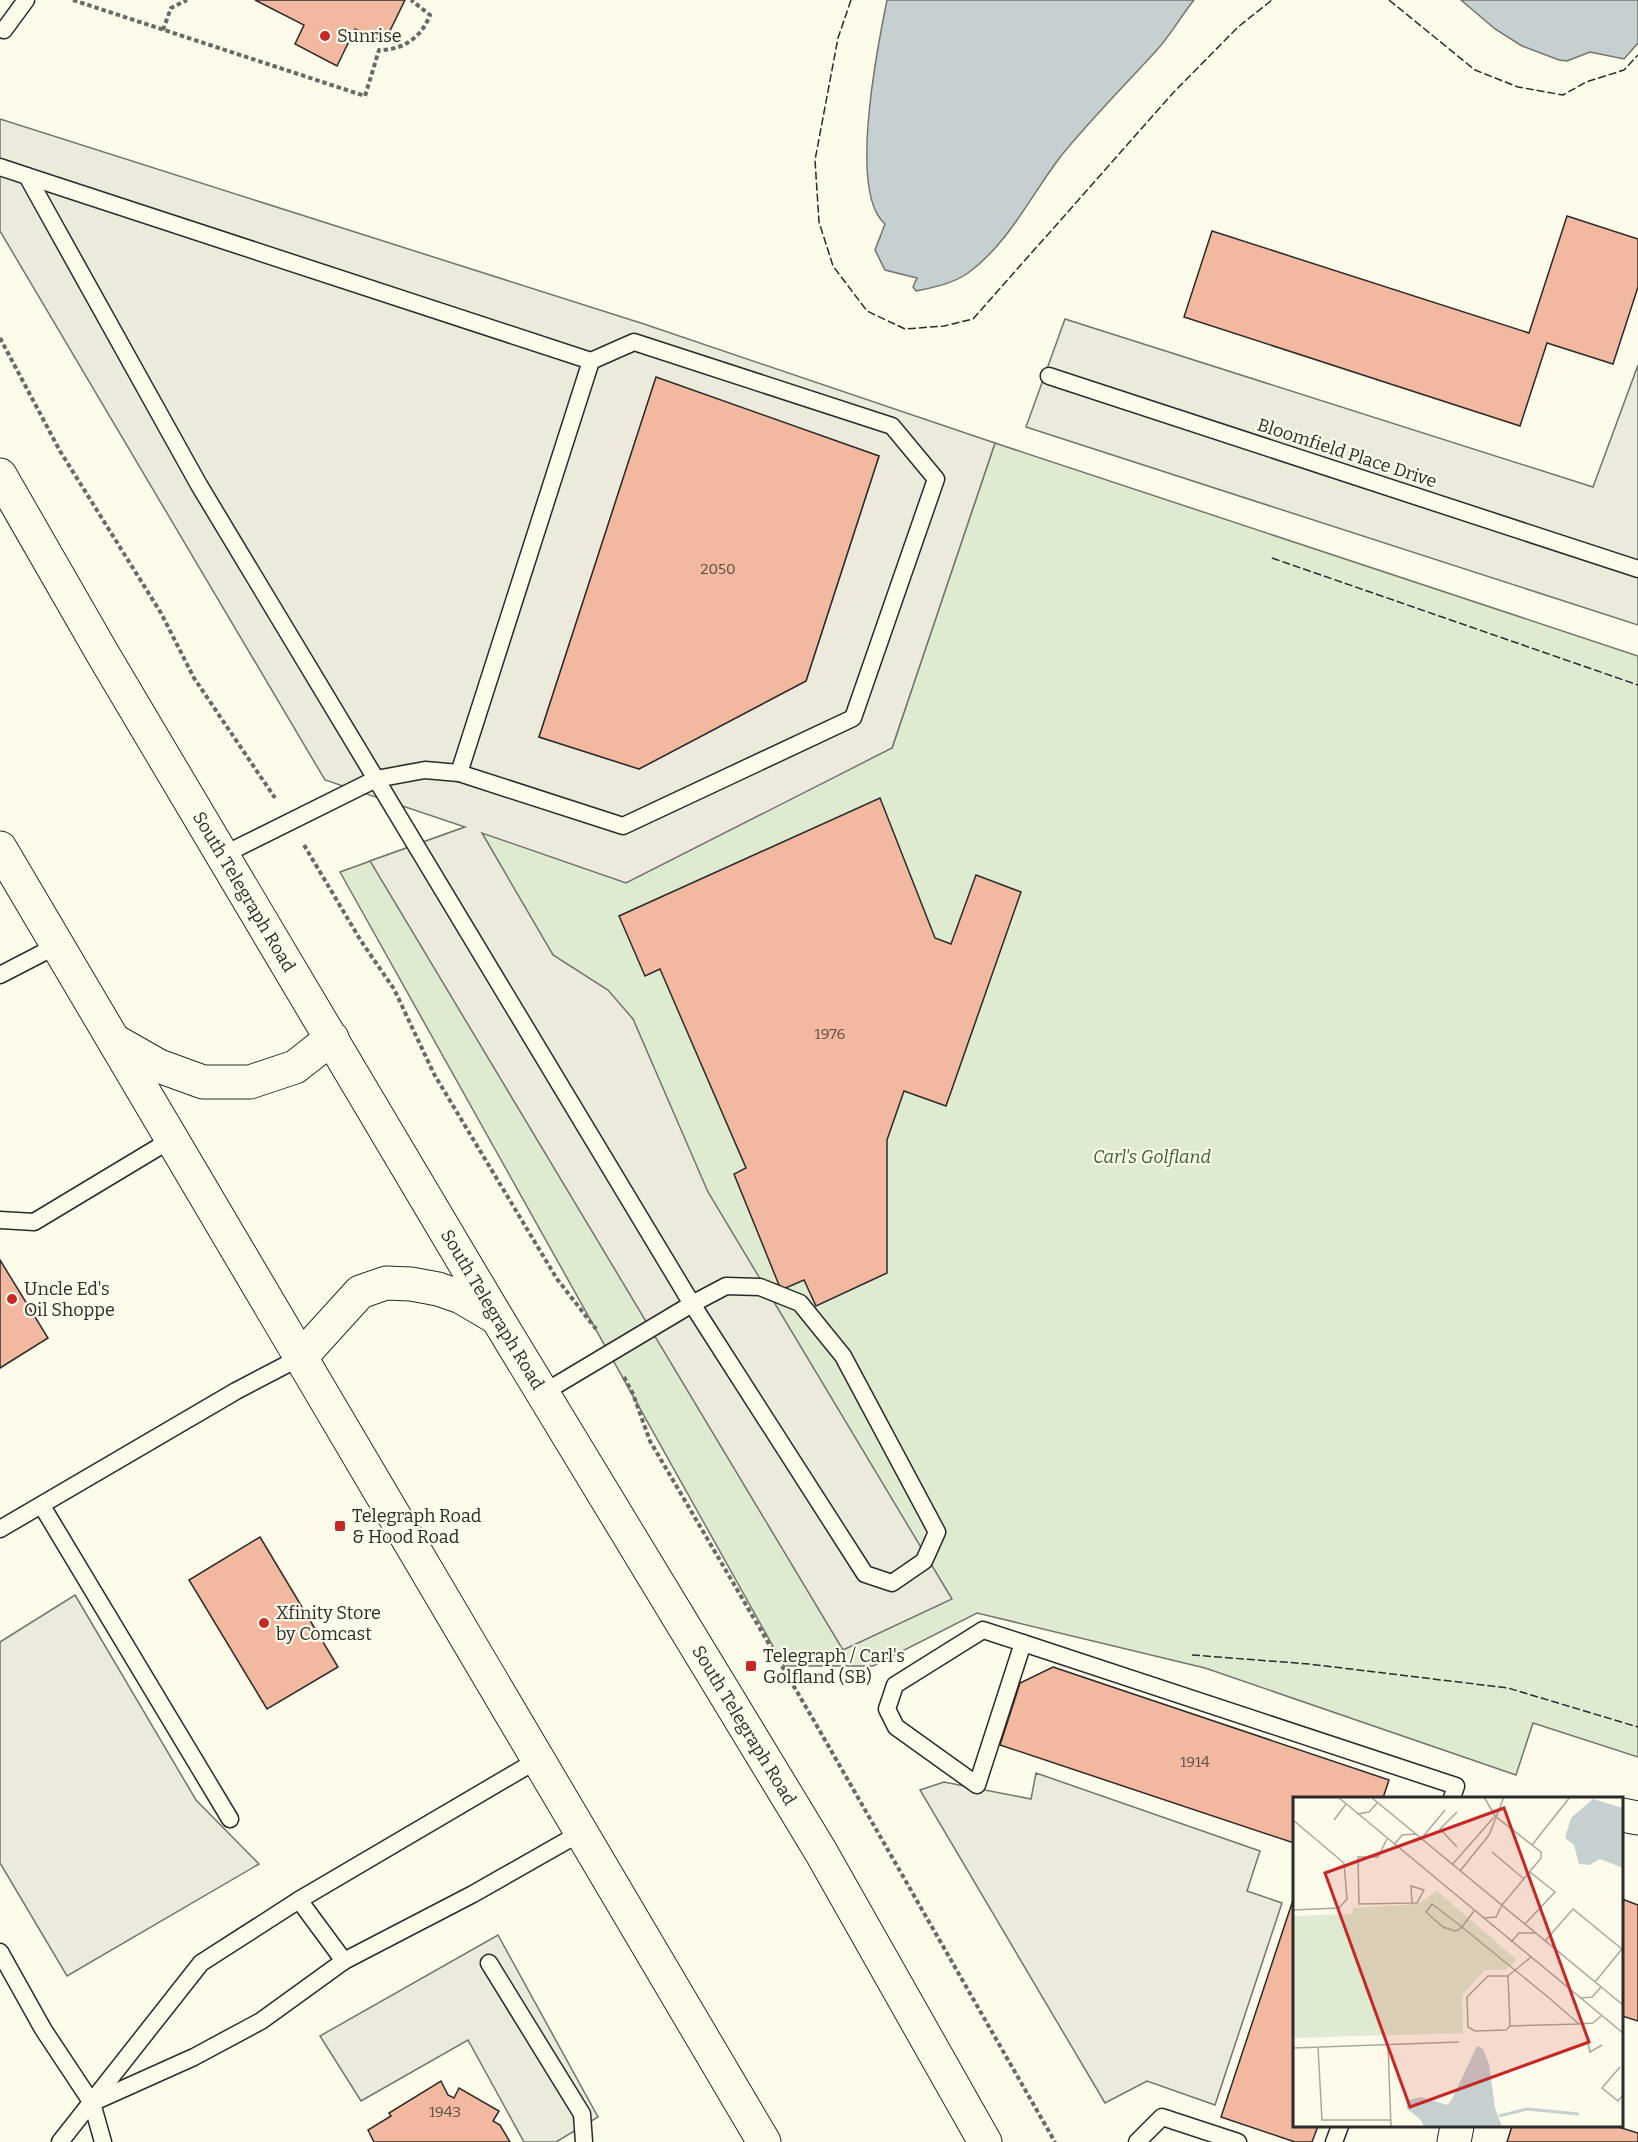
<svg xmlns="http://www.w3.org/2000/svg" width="1638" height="2142" font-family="Bitter,serif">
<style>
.green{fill:#deebd1;stroke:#74746e;stroke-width:1.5}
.parking{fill:#eceadb;stroke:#74746e;stroke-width:1.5;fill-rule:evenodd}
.water{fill:#c7d0d0;stroke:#74746e;stroke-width:1.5}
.building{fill:#f2b8a0;stroke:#2b2b2b;stroke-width:1.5}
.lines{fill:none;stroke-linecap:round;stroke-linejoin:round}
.service-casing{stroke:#2b2b2b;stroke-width:19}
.minor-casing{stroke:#2b2b2b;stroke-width:35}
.trunk-casing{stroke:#2b2b2b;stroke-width:35}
.path{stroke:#6a6964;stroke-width:4;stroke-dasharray:4.5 3;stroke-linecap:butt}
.service{stroke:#fdfbea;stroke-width:16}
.minor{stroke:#fdfbea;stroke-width:33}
.trunk{stroke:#fdfbea;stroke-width:33}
.fence{stroke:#2b2b2b;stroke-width:1.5;stroke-dasharray:8 3;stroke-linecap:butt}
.poi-dot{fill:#c62828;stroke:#fdfbea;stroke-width:2}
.labels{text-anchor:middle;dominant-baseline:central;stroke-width:4.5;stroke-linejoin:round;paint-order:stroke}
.number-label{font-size:15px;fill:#5d4e48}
.poi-label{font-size:18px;fill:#2b2b2b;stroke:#fdfbea;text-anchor:start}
.street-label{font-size:18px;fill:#2b2b2b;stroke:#fdfbea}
.park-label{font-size:18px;font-style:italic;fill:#34623c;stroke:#fdfbea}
.inset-river{fill:none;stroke:#c7d0d0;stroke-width:3}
.inset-road{fill:none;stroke:#a9a89e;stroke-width:1.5}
.view{fill:#c62828;fill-opacity:0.15;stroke:#c62828;stroke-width:3}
.inset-edge{fill:none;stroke:#2b2b2b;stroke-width:3}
</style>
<rect width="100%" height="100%" fill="#fdfbea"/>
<polygon class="green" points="995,443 1638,656 1638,1757 1533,1723 1516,1775 1205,1668 977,1613 873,1666 784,1666 340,872 465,827 892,748"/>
<g class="parking">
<path d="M0 119 644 324 995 443 892 748 626 883 482 833 553 955 608 990 633 1019 708 1192 952 1599 843 1650 370 861 465 827 325 780 0 231ZM656 378 879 456 806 681 639 769 539 737Z"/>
<polygon points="1065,319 1593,487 1638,365 1638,625 1026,427"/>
<polygon points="75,1595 196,1800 259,1864 67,1976 0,1863 0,1642"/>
<polygon points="1036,1773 1260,1851 1247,1891 1282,1903 1215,2105 1147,2081 1105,2103 920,1790 944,1782 1031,1799"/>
<polygon points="498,1935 598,2117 556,2142 524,2142 468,2040 361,2101 320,2036"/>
</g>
<g class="water">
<path d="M887 0H1194C1181 16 1170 36 1156 51 1124 86 1091 119 1061 156 1031 195 1009 243 968 273 952 284 935 287 916 291L913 287 917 278 885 270 875 250 885 224C848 193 878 44 887 0Z"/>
<polygon points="1461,0 1638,0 1638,43 1624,59 1590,52 1567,61 1559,60 1522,46 1495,29"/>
</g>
<g class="building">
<polygon points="255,0 405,0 384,43 355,29 337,66 295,44 304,25"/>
<polygon points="1567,216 1638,239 1638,287 1613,364 1547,343 1520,426 1184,317 1212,231 1529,333"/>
<polygon points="656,377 879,456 806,681 639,769 539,737"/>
<polygon points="880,798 935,938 951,944 976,875 1021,892 946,1106 904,1091 887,1140 887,1273 816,1306 804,1280 781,1290 734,1174 746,1168 660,969 645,976 619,916"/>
<polygon points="0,1260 48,1338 0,1368"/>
<polygon points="260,1537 338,1667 267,1709 189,1580"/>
<polygon points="1053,1667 1389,1780 1383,1798 1294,1798 1294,1843 1000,1745 1020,1683"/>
<polygon points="1294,1897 1294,2126 1318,2126 1312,2142 1295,2142 1221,2117"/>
<polygon points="1622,1899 1638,1905 1638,2021 1622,2016"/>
<polygon points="441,2081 448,2095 454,2098 459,2088 499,2111 493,2121 500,2125 510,2142 374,2142 368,2130 391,2116 389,2113"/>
<polygon points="1512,2126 1615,2126 1638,2133 1638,2142 1507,2142"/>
</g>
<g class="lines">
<g class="service-casing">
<g id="service">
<polyline points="4,30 26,0"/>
<polyline points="0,167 27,176 199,485 692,1304 865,1574 892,1583 924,1561 937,1532 843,1356 800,1303 760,1287 726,1286 692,1304 543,1393"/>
<polyline points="27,176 591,361 459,773 425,770 376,779 223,855"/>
<polyline points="1049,376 1638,569"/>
<polyline points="459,773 623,826 853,718 936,479 892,426 634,342 591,361"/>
<polyline points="0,975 58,945"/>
<polyline points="0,1220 34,1222 172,1139"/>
<polyline points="42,1506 230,1819"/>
<polyline points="0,1529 236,1391 301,1357"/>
<polygon points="983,1630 1023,1643 977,1785 896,1727 887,1709 895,1685"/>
<polyline points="1023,1643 1456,1786 1452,1798"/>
<polyline points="299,1900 344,1961"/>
<polyline points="0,1952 43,2029 92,2103 103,2142"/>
<polyline points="489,1963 582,2114 584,2142"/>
<polyline points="96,2101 194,2057 261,2021 344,1961 473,1894 582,1832"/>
<polyline points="60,2142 201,1963 299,1900 539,1759"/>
<polyline points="1137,2142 1162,2117 1238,2142"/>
<polyline points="1334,2142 1340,2126"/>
</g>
</g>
<g class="minor-casing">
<g id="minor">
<polyline points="1622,1815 1638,1818"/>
<polyline points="1454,2142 1457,2126"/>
</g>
</g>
<g class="trunk-casing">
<g id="trunk">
<path id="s1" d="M0 475 104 656 497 1318 821 1852 985 2142"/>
<polyline points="0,848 764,2142"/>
<polyline points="115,1041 159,1066 203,1082 250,1082 295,1067 332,1038"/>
<polyline points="301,1357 360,1292 386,1283 411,1284 438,1289 461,1297 495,1317"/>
</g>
</g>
<g class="path">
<path d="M73 0 365 96 379 50C403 50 421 38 430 15L411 0"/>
<polyline points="163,30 171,8 187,0"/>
<polyline points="0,338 60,451 161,613 194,678 275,798"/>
<polyline points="304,845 361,941 394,989 434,1074 557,1279 596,1329"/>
<polyline points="624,1377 633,1394 650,1441 813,1719 1055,2142"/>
</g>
<use href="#service" class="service"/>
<use href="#minor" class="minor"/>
<use href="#trunk" class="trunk"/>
<g class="fence">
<polyline points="851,0 838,38 815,160 819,222 833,266 867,311 905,329 944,326 973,319 1173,93 1238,27 1272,0"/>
<polyline points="1389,0 1475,70 1518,87 1563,95 1586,82 1624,70 1638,55"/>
<polyline points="1272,558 1638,685"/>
<polyline points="1192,1655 1309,1664 1508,1688 1638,1727"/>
</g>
</g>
<g class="poi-dot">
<circle cx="325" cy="36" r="6"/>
<circle cx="12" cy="1299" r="6"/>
<rect x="334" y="1520" width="12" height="12" rx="3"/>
<circle cx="264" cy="1623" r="6"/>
<rect x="745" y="1660" width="12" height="12" rx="3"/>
</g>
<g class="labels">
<g class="number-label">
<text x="718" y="569">2050</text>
<text x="830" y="1034">1976</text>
<text x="1195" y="1762">1914</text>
<text x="445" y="2112">1943</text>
</g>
<g class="poi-label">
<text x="337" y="36">Sunrise</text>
<text x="24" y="1289">Uncle Ed's<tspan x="24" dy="21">Oil Shoppe</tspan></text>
<text x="352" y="1516">Telegraph Road<tspan x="352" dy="21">&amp; Hood Road</tspan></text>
<text x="276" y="1613">Xfinity Store<tspan x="276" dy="21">by Comcast</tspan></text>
<text x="763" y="1656">Telegraph / Carl's<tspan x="763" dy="21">Golfland (SB)</tspan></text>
</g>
<g class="street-label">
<text transform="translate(1347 453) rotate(18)">Bloomfield Place Drive</text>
<text stroke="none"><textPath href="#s1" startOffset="483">South Telegraph Road</textPath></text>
<text stroke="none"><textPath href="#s1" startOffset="969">South Telegraph Road</textPath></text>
<text stroke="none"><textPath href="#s1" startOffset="1455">South Telegraph Road</textPath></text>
</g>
<g class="park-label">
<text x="1152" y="1157">Carl's Golfland</text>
</g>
</g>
<g transform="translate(1293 1797)">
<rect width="330" height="330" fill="#fdfbea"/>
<path d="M144 94 224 163 212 173H192L169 198 170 236 0 241V119L59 117 60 111 125 107Z" fill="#deebd1"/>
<path d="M300 2 330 11V71L307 62 296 68 286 67 281 48 272 41 278 21ZM184 249 190 252 196 267 202 311 209 330H131L128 323 113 311 116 303 128 300 154 308 158 304Z" fill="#c7d0d0"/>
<path class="inset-river" d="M206 319 234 312 286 317"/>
<path class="inset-road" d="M45 0 330 236M78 0 330 208M191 0 202 19 248 55V61L209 108M164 15 147 32 164 50M64 17 76 15 84 6M0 23 51 66 54 102 46 111 0 113M41 23 53 7M94 42 85 60H65L66 107 119 106M128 42 152 13M101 48 109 38 123 37M239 48 277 0M199 55 231 82M159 68 201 20M167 74 196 38 211 0M118 89 131 93 124 106H119ZM181 114 169 130 165 133 162 134 150 130 133 115 139 107 169 130 255 200 286 227 300 226 308 219M191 121 203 120 209 108M232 127 262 95 237 75M252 144 280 112 330 153M218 145 226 136H242M238 160 215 179 217 229 286 227M215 179H195L174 200 175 230 182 234 213 233 217 229M302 185 329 152M288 201 299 200 308 190M294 242 297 255 309 248M95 248 98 330M25 250 29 323H97M0 251 166 245M327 270 309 291 325 304 330 298"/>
<path class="view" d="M211 11 296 245 117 310 32 76Z"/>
<rect width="330" height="330" class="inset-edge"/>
</g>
</svg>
